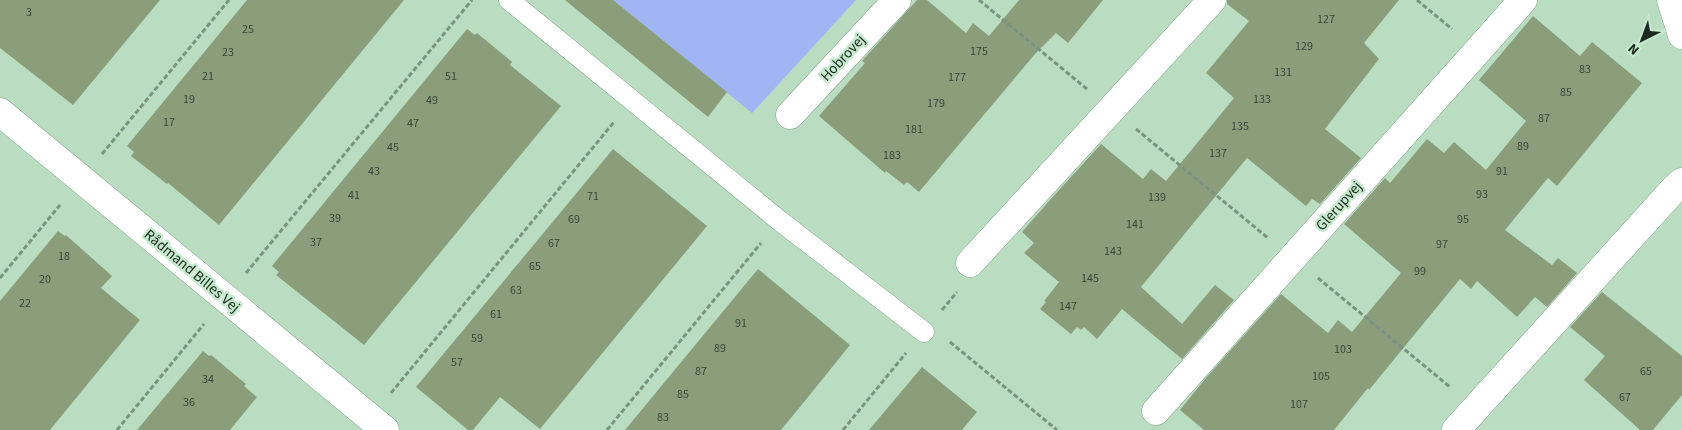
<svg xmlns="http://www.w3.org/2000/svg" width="1682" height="430" font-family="'Source Sans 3',sans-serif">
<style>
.green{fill:#a1b5f5}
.building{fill:#8b9e7c}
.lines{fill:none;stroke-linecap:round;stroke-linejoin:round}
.lane-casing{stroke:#84a68c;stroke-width:21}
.street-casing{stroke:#84a68c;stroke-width:29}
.path{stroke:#7a947f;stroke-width:3;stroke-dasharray:5 2.5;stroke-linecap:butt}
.lane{stroke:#fff;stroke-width:20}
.street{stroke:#fff;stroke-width:28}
.labels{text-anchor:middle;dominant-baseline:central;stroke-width:5;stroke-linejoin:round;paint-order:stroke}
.number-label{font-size:12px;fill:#384636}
.street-label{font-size:15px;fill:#1c291f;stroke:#c6eace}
</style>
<rect width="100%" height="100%" fill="#baddc1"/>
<polygon class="green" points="613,0 856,0 752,113"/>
<g class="building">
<polygon points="0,0 160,0 73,105 0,48"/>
<polygon points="247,0 404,0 219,225 168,183 167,184 131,156 134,152 127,146"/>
<polygon points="565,0 613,0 727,92 708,117"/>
<polygon points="917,0 927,0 966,33 973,23 989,36 1019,0 1103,0 1068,43 1056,33 1035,54 919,192 907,182 904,185 886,171 885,173 819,116 865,63 862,61"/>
<polygon points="1227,0 1399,0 1364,43 1379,59 1325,129 1361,158 1320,204 1312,199 1306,206 1247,158 1141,287 1182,324 1215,285 1234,300 1182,359 1122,309 1097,339 1084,327 1081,330 1077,327 1071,334 1040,309 1046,302 1044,301 1059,282 1024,253 1034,243 1022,232 1050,200 1101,144 1143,179 1151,169 1166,181 1234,98 1206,73 1249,21 1227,4"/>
<polygon points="1533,16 1580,56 1592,42 1642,83 1557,186 1548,178 1505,230 1552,265 1558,258 1577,273 1547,307 1535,297 1517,317 1477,281 1471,289 1460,279 1369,390 1368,388 1334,430 1204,430 1180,410 1205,379 1281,294 1328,333 1338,320 1352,332 1401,273 1344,224 1385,178 1390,183 1427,139 1444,153 1454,142 1486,170 1526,121 1479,80"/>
<polygon points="467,29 475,35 477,33 512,62 510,65 561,106 364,345 276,275 279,272 272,266"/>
<polygon points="613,149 707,226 540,429 500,397 473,430 468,430 416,387"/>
<polygon points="58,231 65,236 66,235 112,276 101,288 140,320 50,430 0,430 0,301"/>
<polygon points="758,269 850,345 800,407 781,430 625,430"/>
<polygon points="1602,292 1682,356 1682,395 1653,430 1640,430 1584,380 1605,356 1570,327"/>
<polygon points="203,351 209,356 211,355 246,384 244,386 257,397 230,430 137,430"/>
<polygon points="922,367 977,412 962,430 869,430"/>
</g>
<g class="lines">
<g class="lane-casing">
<polyline id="lane" points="509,0 780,221 924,332"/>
</g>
<g class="street-casing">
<g id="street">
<polyline points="1671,0 1682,35"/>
<polyline points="0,112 385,430"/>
<polyline points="790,115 897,0"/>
<polyline points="970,263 1212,0"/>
<polyline points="1156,411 1523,0"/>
<polyline points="1456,430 1675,188 1682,182"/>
</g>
</g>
<g class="path">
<polyline points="979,0 1087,89"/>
<polyline points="1417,0 1452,29"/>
<polyline points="1136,129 1268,238"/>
<polyline points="102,154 229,0"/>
<polyline points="246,273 472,0"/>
<polyline points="0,278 60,205"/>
<polyline points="1318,278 1450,387"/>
<polyline points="942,310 957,292"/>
<polyline points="950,342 1057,430"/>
<polyline points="391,393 614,122"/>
<polyline points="117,430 204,324"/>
<polyline points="607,430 761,243"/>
<polyline points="843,430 906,353"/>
</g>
<use href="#lane" class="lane"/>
<use href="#street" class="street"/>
</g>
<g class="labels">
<g class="number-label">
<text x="29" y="12">3</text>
<text x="1326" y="19">127</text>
<text x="248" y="29">25</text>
<text x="1304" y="46">129</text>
<text x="979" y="51">175</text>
<text x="228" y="52">23</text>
<text x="1585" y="69">83</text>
<text x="1283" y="72">131</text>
<text x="208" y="76">21</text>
<text x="451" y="76">51</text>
<text x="957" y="77">177</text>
<text x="1566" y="92">85</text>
<text x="189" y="99">19</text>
<text x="1262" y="99">133</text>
<text x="432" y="100">49</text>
<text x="936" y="103">179</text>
<text x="1544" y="118">87</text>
<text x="169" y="122">17</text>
<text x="413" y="123">47</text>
<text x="1240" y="126">135</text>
<text x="914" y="129">181</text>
<text x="1523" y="146">89</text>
<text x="393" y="147">45</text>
<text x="1218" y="153">137</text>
<text x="892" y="155">183</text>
<text x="374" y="171">43</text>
<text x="1502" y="171">91</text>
<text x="1482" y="194">93</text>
<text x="354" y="195">41</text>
<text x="593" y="196">71</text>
<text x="1157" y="197">139</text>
<text x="335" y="218">39</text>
<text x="574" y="219">69</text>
<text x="1463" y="219">95</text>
<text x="1135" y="224">141</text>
<text x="316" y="242">37</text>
<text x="554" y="243">67</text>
<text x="1442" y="244">97</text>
<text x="1113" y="251">143</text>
<text x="64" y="256">18</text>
<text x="535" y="266">65</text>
<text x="1420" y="271">99</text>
<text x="1090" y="278">145</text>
<text x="45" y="279">20</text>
<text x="516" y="290">63</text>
<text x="25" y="303">22</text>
<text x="1068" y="306">147</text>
<text x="496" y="314">61</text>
<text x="741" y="323">91</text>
<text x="477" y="338">59</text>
<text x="720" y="348">89</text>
<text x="1343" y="349">103</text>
<text x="457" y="362">57</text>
<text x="701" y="371">87</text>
<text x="1646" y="371">65</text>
<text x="1321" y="376">105</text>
<text x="208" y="379">34</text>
<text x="683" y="394">85</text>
<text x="1625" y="397">67</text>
<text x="189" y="402">36</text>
<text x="1299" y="404">107</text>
<text x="663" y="417">83</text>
</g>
<g class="street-label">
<text transform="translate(843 58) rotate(-47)">Hobrovej</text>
<text transform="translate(1339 206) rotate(-48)">Glerupvej</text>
<text transform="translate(192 271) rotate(40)">Rådmand Billes Vej</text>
</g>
</g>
<g transform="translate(1642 40) rotate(222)" stroke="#c6eace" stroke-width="4" paint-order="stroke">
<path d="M0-4L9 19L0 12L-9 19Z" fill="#1c291f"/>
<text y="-8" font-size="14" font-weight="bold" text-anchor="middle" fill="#1c291f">N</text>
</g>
</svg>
